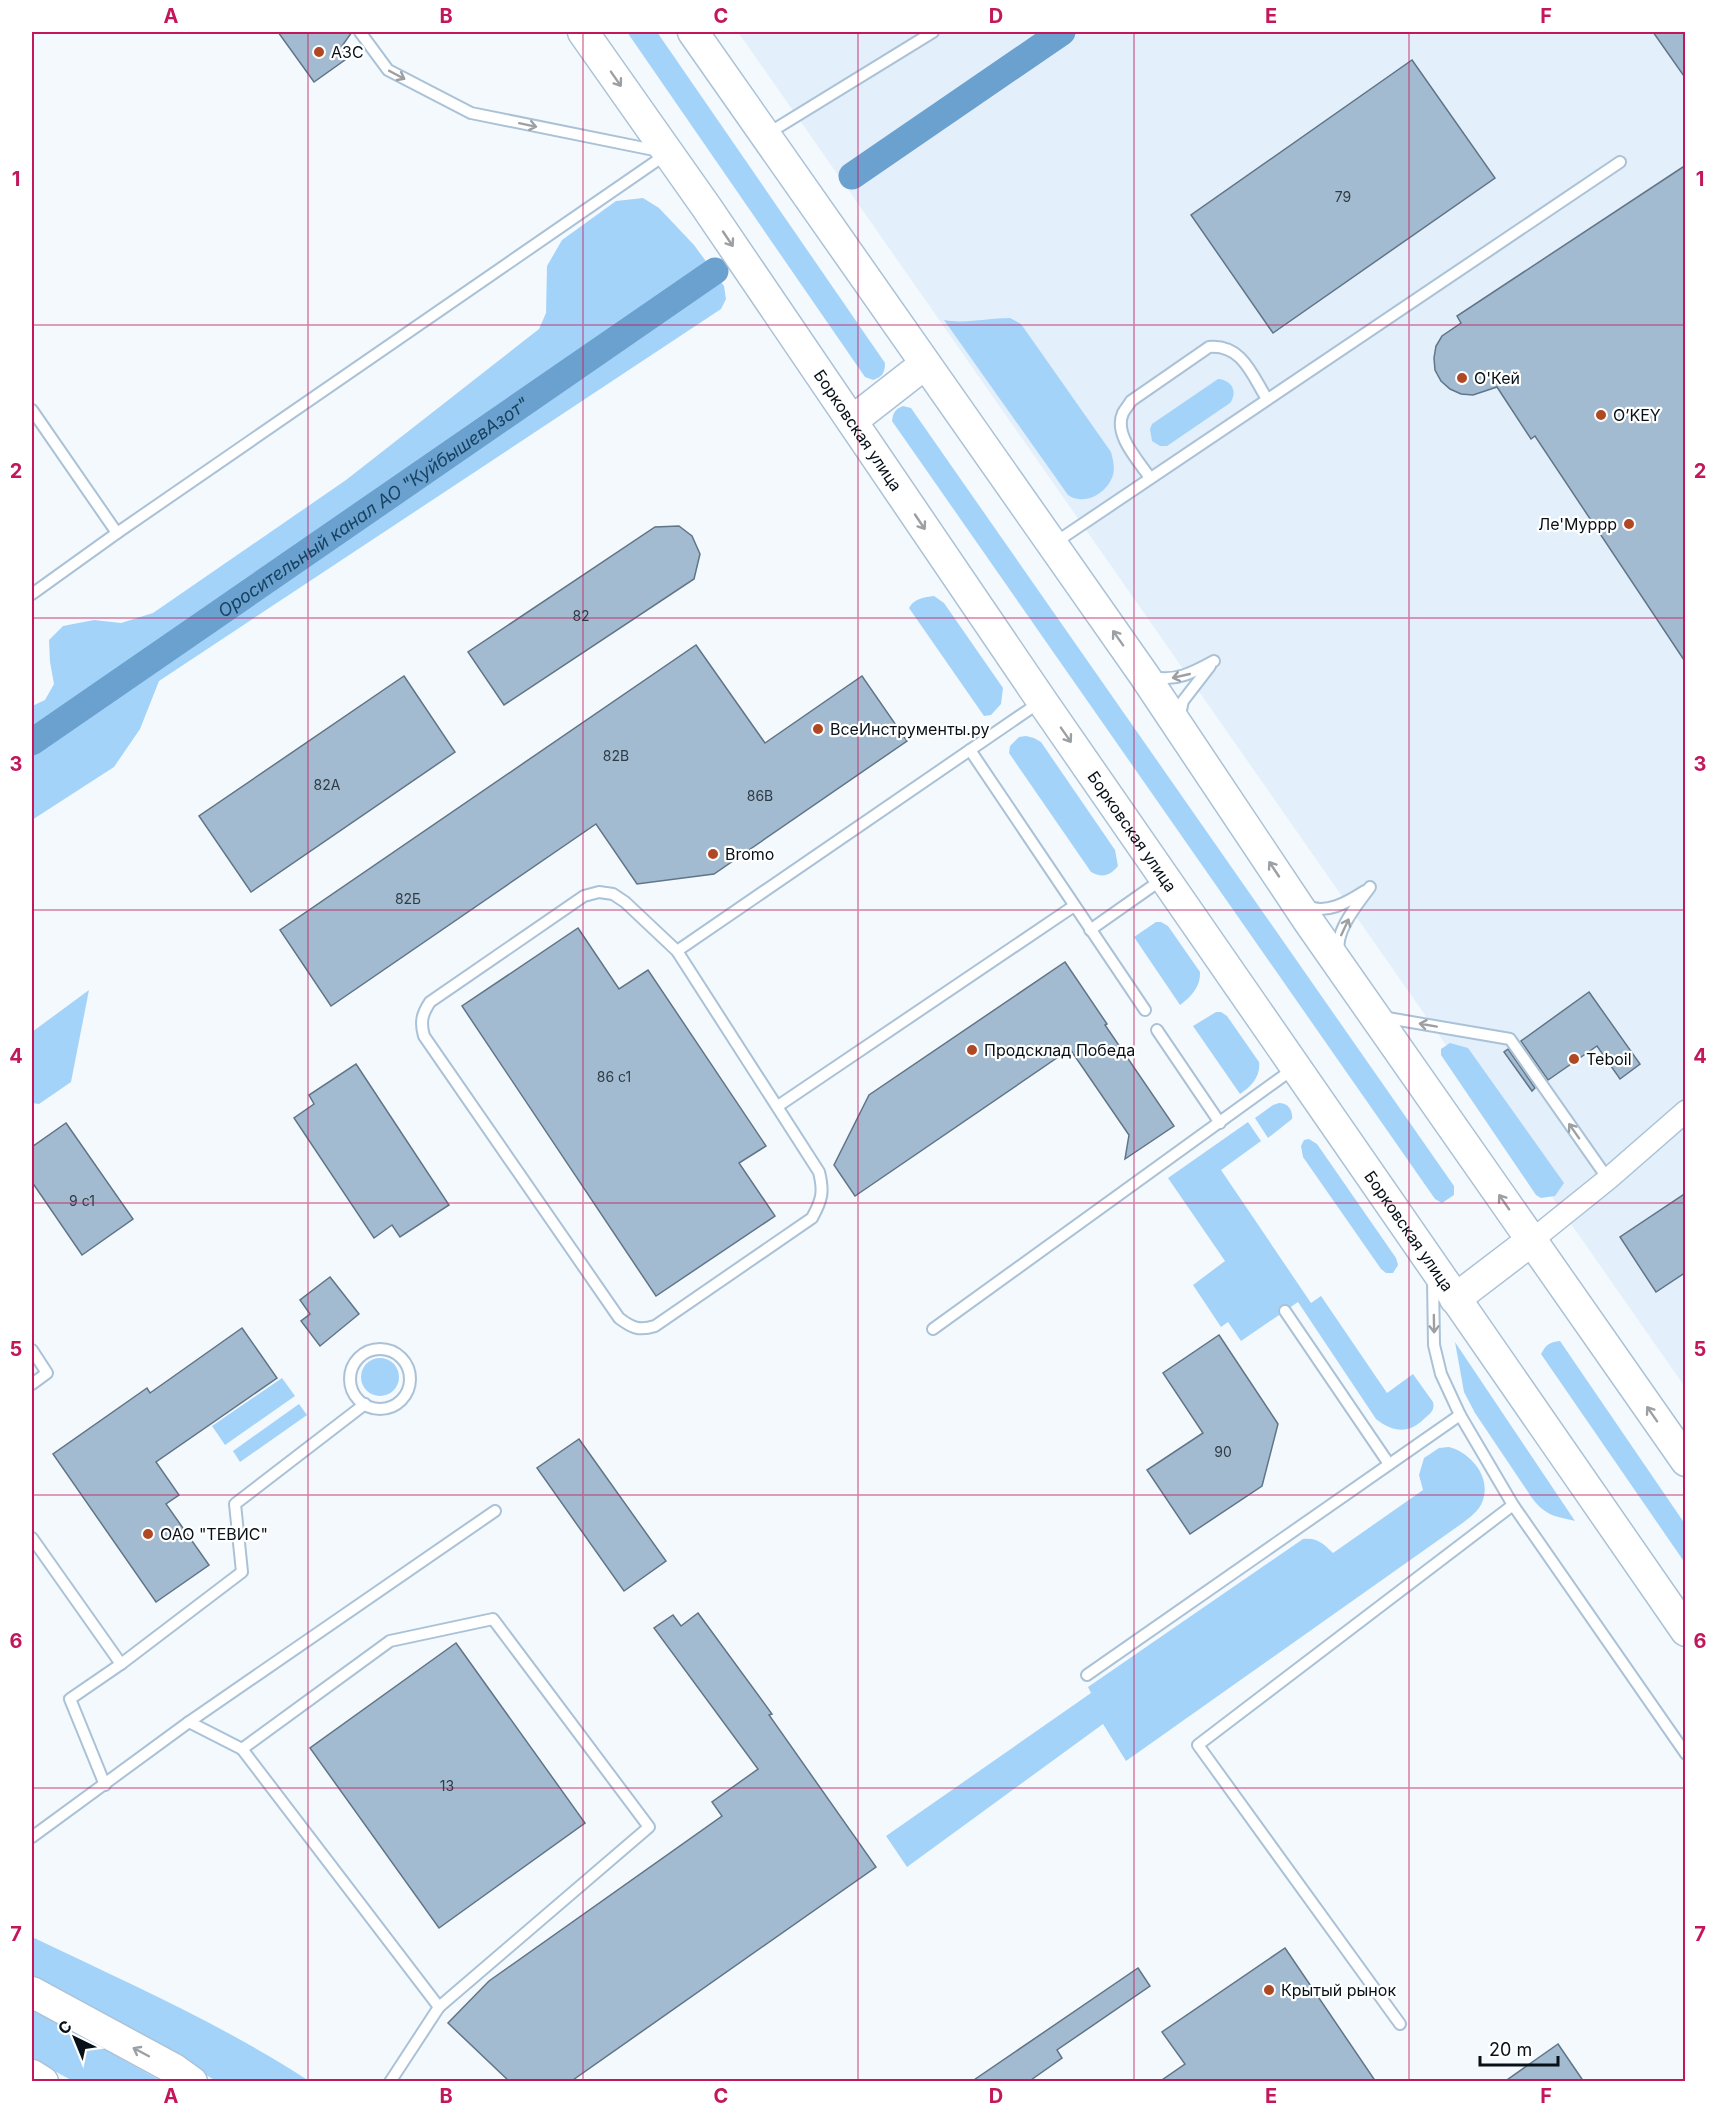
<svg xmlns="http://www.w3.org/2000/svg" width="1717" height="2113" font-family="Inter,sans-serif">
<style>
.built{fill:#e3effa}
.green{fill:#a4d3fa}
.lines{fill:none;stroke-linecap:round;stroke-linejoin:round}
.canal{stroke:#6aa1ce;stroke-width:27}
.building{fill:#a3bbd0;stroke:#607588;stroke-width:1.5}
.service-casing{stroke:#aac2d7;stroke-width:14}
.minor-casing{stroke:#aac2d7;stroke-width:24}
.secondary-casing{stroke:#aac2d7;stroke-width:33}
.service{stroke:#fff;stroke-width:10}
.minor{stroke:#fff;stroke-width:21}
.secondary{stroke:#fff;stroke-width:30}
.oneway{stroke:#9ca0a3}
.grid{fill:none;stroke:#c2185b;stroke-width:1.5;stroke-opacity:0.55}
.poi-dot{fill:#af4823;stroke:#fff;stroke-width:2}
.labels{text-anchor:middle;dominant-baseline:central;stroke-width:4.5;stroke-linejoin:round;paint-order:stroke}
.number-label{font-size:14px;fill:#2f3c46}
.poi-label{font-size:16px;fill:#081118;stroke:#fff;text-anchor:start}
.street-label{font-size:16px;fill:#081118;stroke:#fff}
.water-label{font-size:18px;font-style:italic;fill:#184261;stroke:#fff}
.neatline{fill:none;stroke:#c2185b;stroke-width:2}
.grid-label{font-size:20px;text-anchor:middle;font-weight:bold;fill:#c2185b}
</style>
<rect width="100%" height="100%" fill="#f4f9fd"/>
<polygon class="built" points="738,32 1685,32 1685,1387"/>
<g class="green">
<path d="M627 32H657L885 363C885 373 882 377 873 380L865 377Z"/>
<polygon points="643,198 659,208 694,245 724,286 726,299 721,309 159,681 140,729 114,767 32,820 32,706 45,700 54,684 50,662 49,640 63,626 94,620 121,623 153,613 346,480 539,329 546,313 547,266 562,240 616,201"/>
<path d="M1010 318 1021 324 1111 452C1113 459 1115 468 1113 475 1107 494 1084 506 1068 495L944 320C965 324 988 318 1010 318Z"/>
<path d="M1218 379C1232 380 1238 392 1230 403L1167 446H1160L1152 441 1150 429 1152 424Z"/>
<path d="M903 406 911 408 1454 1186V1195L1442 1203 1435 1199 892 421C893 413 895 409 903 406Z"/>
<path d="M934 596 944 603 1003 688 1001 704 991 715 984 716 909 608C913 599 925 597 934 596Z"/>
<path d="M1026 736 1034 738 1041 742 1115 850 1118 866C1110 876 1102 878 1091 872L1009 753 1010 746 1019 737Z"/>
<path d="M1156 922H1161L1168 926 1200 972C1201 986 1191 997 1180 1005L1134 937Z"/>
<polygon points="89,990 71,1082 39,1104 32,1103 32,1032"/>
<path d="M1216 1012H1221L1227 1016 1259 1062C1261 1076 1251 1087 1240 1094L1193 1026Z"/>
<polygon points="1450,1043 1468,1048 1564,1183 1555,1196 1541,1198 1536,1195 1441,1055 1441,1049"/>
<path d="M1279 1103C1288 1103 1293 1110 1292 1119L1268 1138 1255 1118 1273 1105Z"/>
<path d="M1248 1122 1261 1141 1221 1170 1311 1303 1321 1296 1387 1393 1413 1374 1433 1402C1435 1410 1431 1413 1425 1418 1409 1434 1394 1433 1376 1419L1298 1302 1241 1341 1228 1322 1221 1327 1193 1285 1225 1261 1168 1178Z"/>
<polygon points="1309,1139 1317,1144 1396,1258 1398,1265 1393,1273 1386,1273 1381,1269 1303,1157 1301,1146 1304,1140"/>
<path d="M1560 1341 1685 1524V1563L1541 1354C1546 1345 1549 1342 1560 1341Z"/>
<path d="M1455 1342 1575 1521C1554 1516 1546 1516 1532 1498L1475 1413 1464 1392Z"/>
<circle cx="380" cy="1377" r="19"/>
<polygon points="282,1378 295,1396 225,1445 212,1426"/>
<polygon points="299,1404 307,1415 240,1462 233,1451"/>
<path d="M1449 1447C1469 1452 1489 1474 1484 1496 1482 1508 1473 1515 1464 1522L1126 1761 1103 1724 907 1867 886 1836 1091 1693 1088 1687 1303 1539C1317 1537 1324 1544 1333 1553L1423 1490 1419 1475 1424 1458 1439 1448Z"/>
<path d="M32 1937C126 1982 222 2024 309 2081H216L151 2041 32 1975Z"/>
<polygon points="32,2009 161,2081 73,2081 32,2059"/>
</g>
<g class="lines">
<g class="canal">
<polyline points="852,176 1062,32"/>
<path id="s1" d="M32 742 715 271"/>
</g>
</g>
<g class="building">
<polygon points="278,32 352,32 342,46 349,57 314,82"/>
<polygon points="1653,32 1686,32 1686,79"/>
<polygon points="1412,60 1495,178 1273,333 1191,215"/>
<polygon points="1686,165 1686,663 1535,436 1531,439 1497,387 1473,395 1461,394 1450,389 1441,381 1435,370 1434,358 1436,346 1442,336 1461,323 1457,316"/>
<polygon points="679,526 692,536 700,554 694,579 504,705 468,652 655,527"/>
<polygon points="696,645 765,743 862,676 907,741 714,874 637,884 596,824 331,1006 280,930"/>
<polygon points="404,676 455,752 251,892 199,816"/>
<polygon points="578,928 619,989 648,970 766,1146 739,1163 775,1216 656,1296 462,1006"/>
<polygon points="1065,962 1107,1024 1105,1025 1174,1126 1125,1159 1129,1135 1070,1049 855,1196 834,1165 869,1095"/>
<polygon points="1589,992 1640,1064 1620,1079 1597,1046 1548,1080 1521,1041"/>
<polygon points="1508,1049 1535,1088 1532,1091 1504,1052"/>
<polygon points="356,1064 449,1205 400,1237 392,1225 374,1238 294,1118 314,1104 309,1095"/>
<polygon points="66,1123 133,1219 82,1255 32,1182 32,1147"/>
<polygon points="1686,1193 1686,1272 1656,1292 1620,1237"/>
<polygon points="330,1277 359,1314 320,1346 301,1321 310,1314 300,1300"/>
<polygon points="242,1328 277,1378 156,1462 179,1495 166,1504 209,1565 156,1602 53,1454 147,1388 150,1393"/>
<polygon points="1219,1335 1278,1424 1262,1486 1190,1534 1147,1470 1203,1433 1163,1373"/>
<polygon points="579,1439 666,1561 624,1591 537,1468"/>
<polygon points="698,1613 772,1714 769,1715 876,1867 570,2082 510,2082 448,2023 489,1981 722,1816 712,1802 758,1769 654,1628 673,1615 681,1626"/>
<polygon points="456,1643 585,1823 439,1928 310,1748"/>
<polygon points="1285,1948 1376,2082 1159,2082 1185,2064 1162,2032"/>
<polygon points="1138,1968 1150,1986 1057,2050 1062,2058 1028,2082 971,2082"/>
<polygon points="1558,2044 1584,2082 1504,2082"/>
</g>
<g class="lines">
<g class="service-casing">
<g id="service">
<polyline points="360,32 388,70 471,113 659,151"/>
<polyline points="767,134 933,32"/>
<polyline points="32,410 117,533"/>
<path d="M1150 478C1139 461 1113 435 1123 413 1125 409 1129 405 1131 401L1209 347C1242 344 1252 375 1267 399"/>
<polyline points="1053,544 1620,162"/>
<polyline points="32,594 117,533 668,153"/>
<path d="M1153 677C1176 682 1194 672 1214 661"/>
<polyline points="1179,719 1183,701 1210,666"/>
<polyline points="970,750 1145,1010"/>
<path d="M599 892 613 894 625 902 677 951 819 1172C824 1192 822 1200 812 1218L655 1326C639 1331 632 1328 619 1318L424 1036C420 1022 422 1014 430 1002L584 896Z"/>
<path d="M1305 905C1325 916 1348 902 1365 891"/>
<polyline points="1090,930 1164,878"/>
<polyline points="677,951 1040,702"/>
<path d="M1339 953C1334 931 1358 904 1370 887"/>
<polyline points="1382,1017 1510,1039 1608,1179"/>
<polyline points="1157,1030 1220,1123"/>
<polyline points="778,1106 1074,906"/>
<polyline points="1433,1279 1434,1345 1441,1374 1460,1415 1513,1505 1686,1754"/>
<polyline points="1285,1311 1389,1464"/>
<polyline points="933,1329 1293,1069"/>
<circle cx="380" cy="1379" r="30"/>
<polyline points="32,1350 47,1373 32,1384"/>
<polyline points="32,1538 121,1664"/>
<polyline points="1087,1675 1460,1415"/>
<polyline points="189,1722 242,1749 439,2007 390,2082"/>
<polyline points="242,1749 390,1641 493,1619 649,1827 439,2007"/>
<polyline points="105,1785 70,1699 121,1664 242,1572 235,1504 365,1404"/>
<polyline points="32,1837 189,1722 495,1511"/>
<polyline points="1400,2024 1198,1745 1513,1505"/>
</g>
</g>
<g class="minor-casing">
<polyline id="minor" points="1531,1241 1608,1179 1686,1111"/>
</g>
<g class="secondary-casing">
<g id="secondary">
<path id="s2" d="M583 32 707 208 1042 701 1686 1631"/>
<polyline points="693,32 1144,675 1309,922 1686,1461"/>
<polyline points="852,421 925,364"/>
<polyline points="1455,1299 1531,1241"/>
<polyline points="32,1992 174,2069 192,2082"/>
<polyline points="32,2075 43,2082"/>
</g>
</g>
<use href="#service" class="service"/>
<use href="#minor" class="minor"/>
<use href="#secondary" class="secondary"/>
</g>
<defs><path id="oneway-shaft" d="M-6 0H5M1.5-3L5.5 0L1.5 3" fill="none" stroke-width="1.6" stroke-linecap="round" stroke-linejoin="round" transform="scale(1.5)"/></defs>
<g class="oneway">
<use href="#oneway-shaft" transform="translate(397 75) rotate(28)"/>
<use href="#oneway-shaft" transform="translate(616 79) rotate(55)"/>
<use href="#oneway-shaft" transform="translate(528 125) rotate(12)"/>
<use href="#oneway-shaft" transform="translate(728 239) rotate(56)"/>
<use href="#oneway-shaft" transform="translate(920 522) rotate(56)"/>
<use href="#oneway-shaft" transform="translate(1118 638) rotate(-125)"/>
<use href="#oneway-shaft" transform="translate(1181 676) rotate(167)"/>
<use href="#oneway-shaft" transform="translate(1066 735) rotate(55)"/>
<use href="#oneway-shaft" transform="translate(1274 869) rotate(-124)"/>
<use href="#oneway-shaft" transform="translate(1345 927) rotate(-65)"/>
<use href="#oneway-shaft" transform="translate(1428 1025) rotate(-170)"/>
<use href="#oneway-shaft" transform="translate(1574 1131) rotate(-125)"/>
<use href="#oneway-shaft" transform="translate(1504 1202) rotate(-125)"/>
<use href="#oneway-shaft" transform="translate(1434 1324) rotate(89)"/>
<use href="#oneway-shaft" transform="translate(1652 1414) rotate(-125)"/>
<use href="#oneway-shaft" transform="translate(141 2052) rotate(-152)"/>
</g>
<path class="grid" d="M308 32V2082M583 32V2082M858 32V2082M1134 32V2082M1409 32V2082M32 325H1686M32 618H1686M32 910H1686M32 1203H1686M32 1495H1686M32 1788H1686"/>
<g class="poi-dot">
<circle cx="319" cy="52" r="6"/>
<circle cx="1462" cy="378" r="6"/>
<circle cx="1601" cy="415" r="6"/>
<circle cx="1629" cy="524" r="6"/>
<circle cx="818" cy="729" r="6"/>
<circle cx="713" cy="854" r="6"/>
<circle cx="972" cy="1050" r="6"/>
<circle cx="1574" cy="1059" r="6"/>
<circle cx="148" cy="1534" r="6"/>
<circle cx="1269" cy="1990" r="6"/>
</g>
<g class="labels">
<g class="number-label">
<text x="1343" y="196">79</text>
<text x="581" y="615">82</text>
<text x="616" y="755">82В</text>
<text x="327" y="784">82А</text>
<text x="760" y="795">86В</text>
<text x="408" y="898">82Б</text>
<text x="614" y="1076">86 c1</text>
<text x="82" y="1200">9 с1</text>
<text x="1223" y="1451">90</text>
<text x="447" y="1785">13</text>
</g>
<g class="poi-label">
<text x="331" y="52">АЗС</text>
<text x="1474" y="378">О'Кей</text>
<text x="1613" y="415">O’KEY</text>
<text x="1617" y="524" text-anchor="end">Ле'Муррр</text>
<text x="830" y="729">ВсеИнструменты.ру</text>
<text x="725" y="854">Bromo</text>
<text x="984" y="1050">Продсклад Победа</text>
<text x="1586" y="1059">Teboil</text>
<text x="160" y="1534">ОАО "ТЕВИС"</text>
<text x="1281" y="1990">Крытый рынок</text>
</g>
<g class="street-label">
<text stroke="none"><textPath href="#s2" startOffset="484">Борковская улица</textPath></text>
<text stroke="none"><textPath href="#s2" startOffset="970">Борковская улица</textPath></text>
<text stroke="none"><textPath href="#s2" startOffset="1456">Борковская улица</textPath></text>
</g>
<g class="water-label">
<text stroke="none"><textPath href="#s1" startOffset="414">Оросительный канал АО "КуйбышевАзот"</textPath></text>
</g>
</g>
<rect width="1717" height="2113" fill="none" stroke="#ffffff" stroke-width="66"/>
<g transform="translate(75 2038) rotate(317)" stroke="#ffffff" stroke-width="4.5" paint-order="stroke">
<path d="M0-4.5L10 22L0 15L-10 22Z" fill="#081118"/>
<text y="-9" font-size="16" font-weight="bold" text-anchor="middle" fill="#081118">С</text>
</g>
<path d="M1480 2056v9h78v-9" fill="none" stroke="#081118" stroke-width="3"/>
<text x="1489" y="2056" font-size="18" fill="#081118" stroke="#ffffff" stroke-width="4.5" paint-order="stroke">20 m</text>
<rect x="33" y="33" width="1651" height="2047" class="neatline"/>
<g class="grid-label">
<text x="171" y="23">A</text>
<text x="446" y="23">B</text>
<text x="721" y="23">C</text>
<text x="996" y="23">D</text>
<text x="1271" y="23">E</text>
<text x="1546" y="23">F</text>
<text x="16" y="186">1</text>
<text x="1700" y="186">1</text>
<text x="16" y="478">2</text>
<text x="1700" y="478">2</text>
<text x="16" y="771">3</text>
<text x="1700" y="771">3</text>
<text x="16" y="1063">4</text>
<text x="1700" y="1063">4</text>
<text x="16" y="1356">5</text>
<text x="1700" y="1356">5</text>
<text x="16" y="1648">6</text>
<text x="1700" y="1648">6</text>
<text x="16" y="1941">7</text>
<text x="1700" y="1941">7</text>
<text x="171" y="2103">A</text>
<text x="446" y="2103">B</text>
<text x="721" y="2103">C</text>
<text x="996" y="2103">D</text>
<text x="1271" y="2103">E</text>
<text x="1546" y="2103">F</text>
</g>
</svg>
